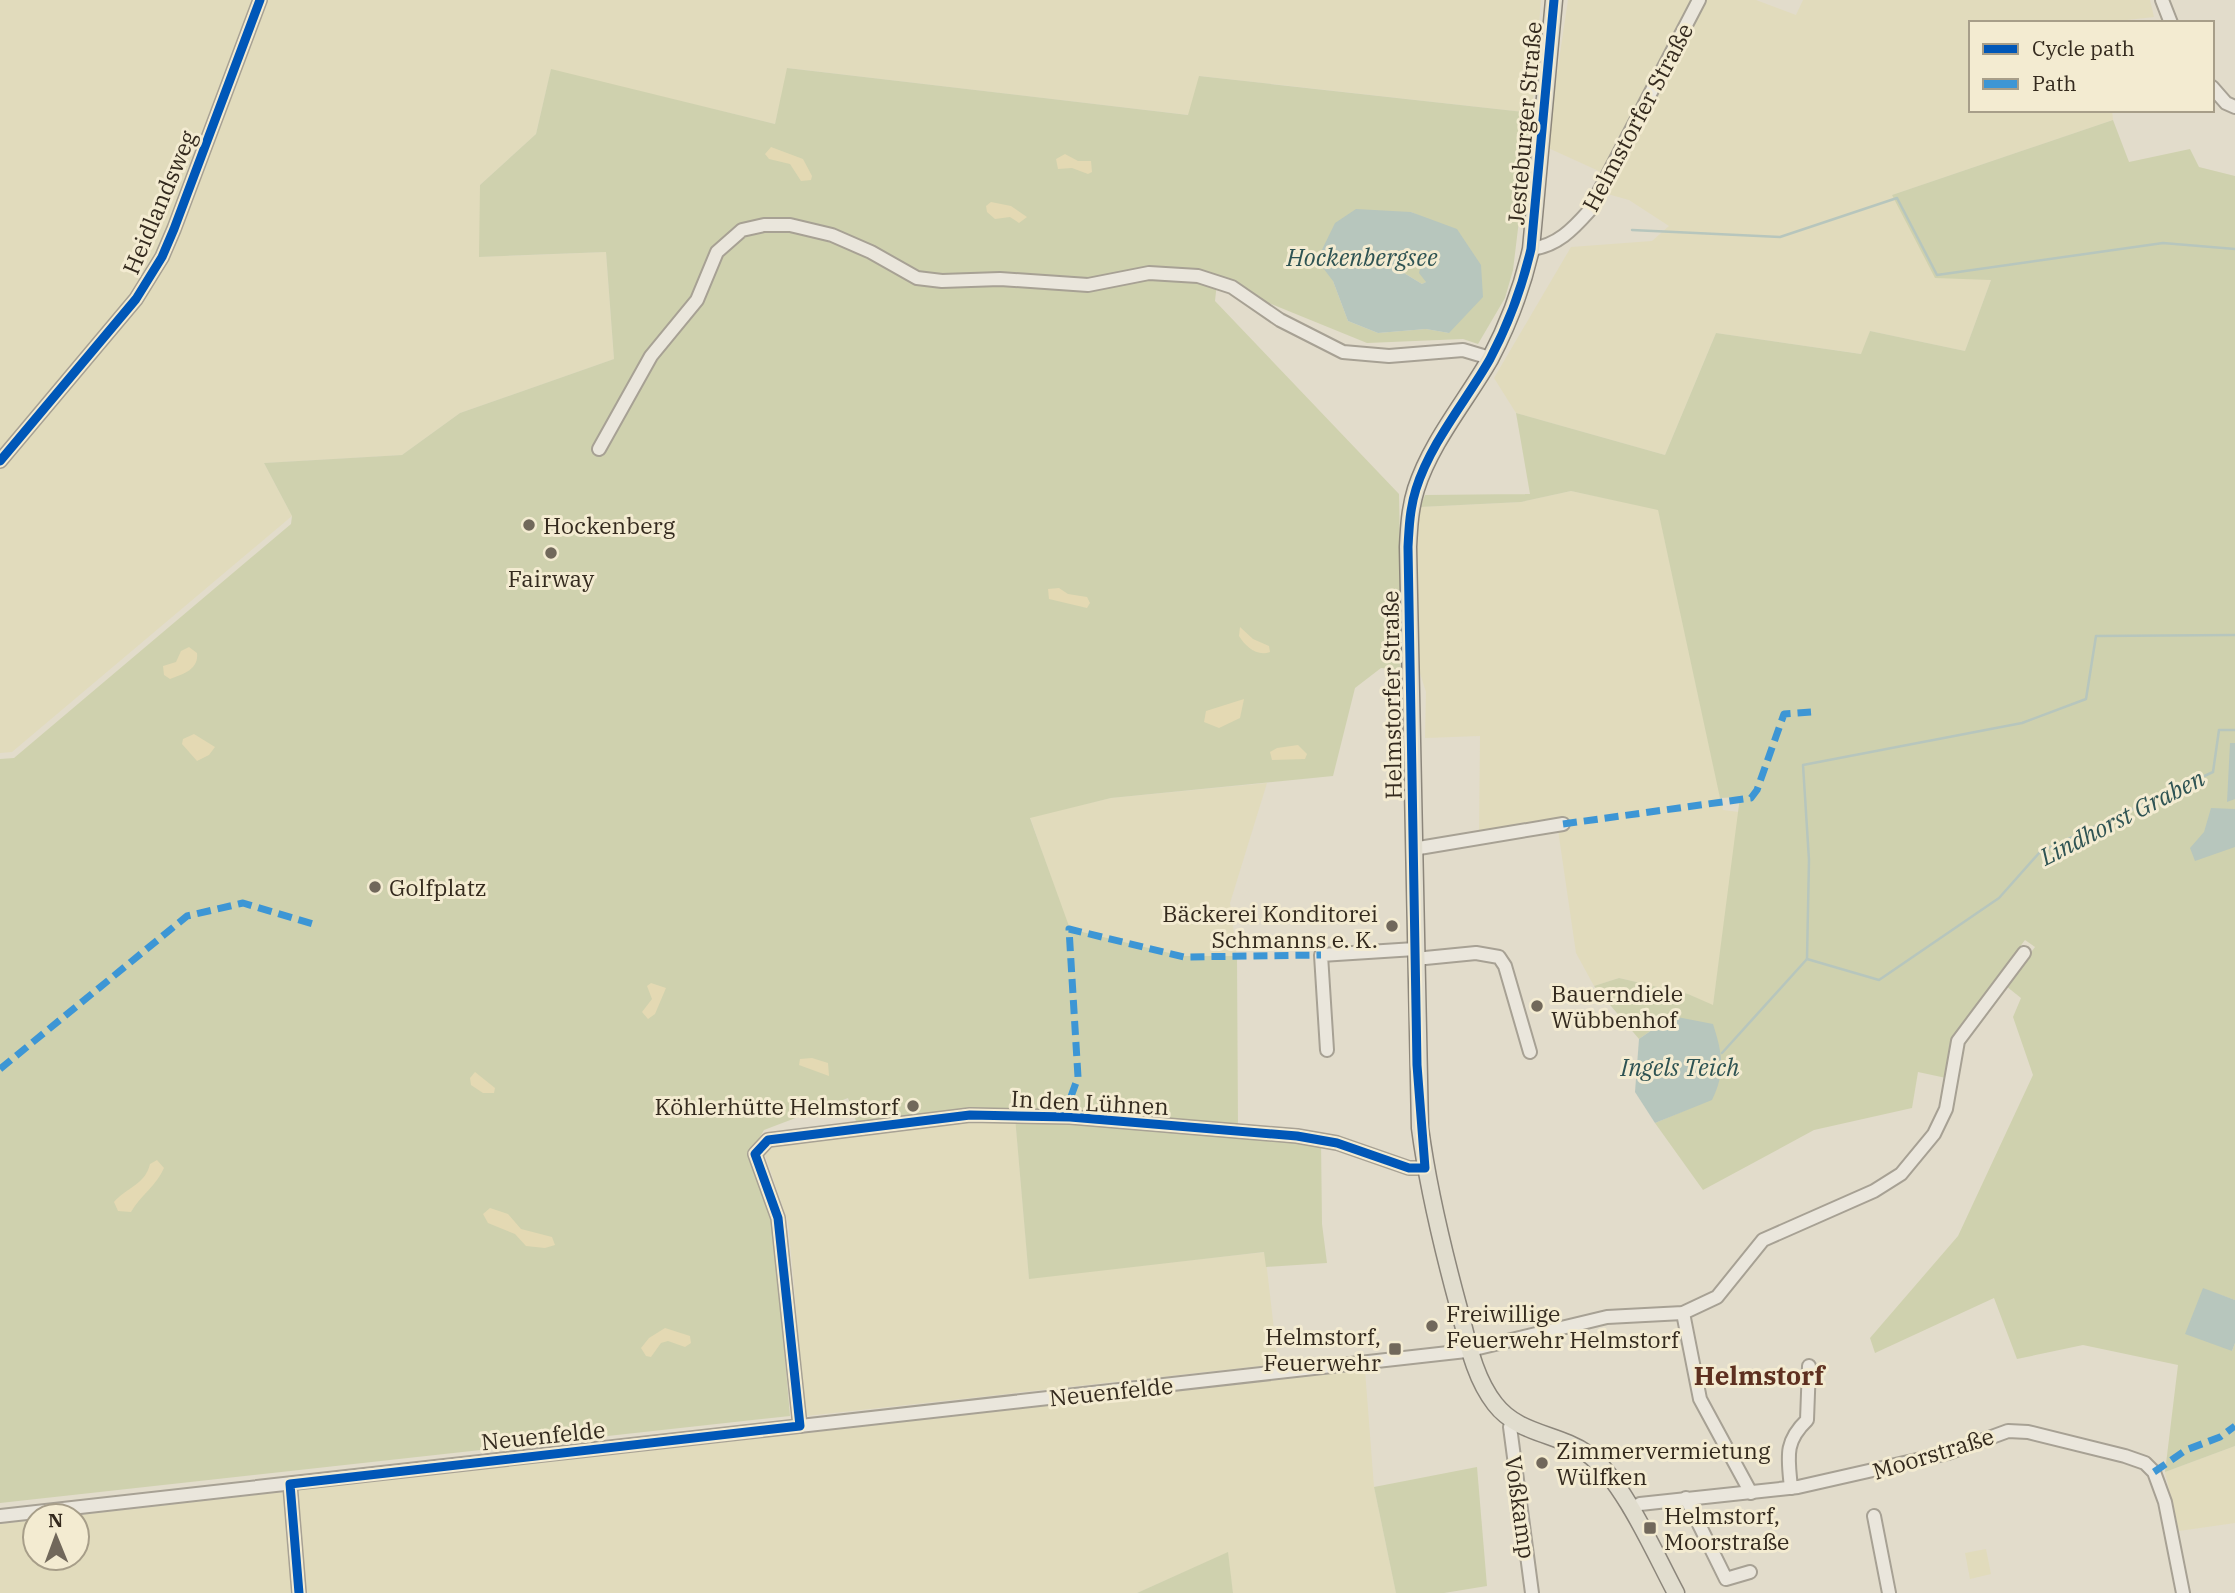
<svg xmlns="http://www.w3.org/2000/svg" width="2235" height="1593" font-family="'IBM Plex Serif',serif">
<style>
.farmland{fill:#e1dbbc}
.green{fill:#cfd1ae;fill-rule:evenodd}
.sand{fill:#e4d9b3}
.water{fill:#b7c6bd;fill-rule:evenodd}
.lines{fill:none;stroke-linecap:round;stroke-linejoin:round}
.stream{stroke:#b7c6bd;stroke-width:2.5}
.minor-casing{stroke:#a7a194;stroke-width:16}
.major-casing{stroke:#8c867b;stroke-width:19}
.minor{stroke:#eae6dc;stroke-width:12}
.major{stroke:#e1ddce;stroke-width:16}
.quiet{stroke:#3d96d5;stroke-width:7;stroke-dasharray:14 7;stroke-linecap:butt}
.cycleway-casing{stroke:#f3ebd1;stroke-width:13}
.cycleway{stroke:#0057b8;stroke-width:9}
.poi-dot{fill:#71685b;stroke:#f3ebd1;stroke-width:2.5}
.labels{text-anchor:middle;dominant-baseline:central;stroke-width:6;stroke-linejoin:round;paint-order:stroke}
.street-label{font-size:23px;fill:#342a1e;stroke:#f3ebd1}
.poi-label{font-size:23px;fill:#342a1e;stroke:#f3ebd1;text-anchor:start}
.water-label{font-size:24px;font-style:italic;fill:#2e5353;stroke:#f3ebd1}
.quarter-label{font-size:26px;font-weight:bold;fill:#5e3020;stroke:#f3ebd1}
</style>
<rect width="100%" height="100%" fill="#e2dccb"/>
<g class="farmland">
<polygon points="0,0 1541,0 1532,113 1200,76 1189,115 788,68 775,124 551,70 536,134 480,185 480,257 606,252 614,359 460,413 402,455 264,463 292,516 12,752 0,753"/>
<polygon points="1568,0 1756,0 1796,15 1803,0 2150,0 2154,17 2100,23 1971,23 1971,110 2112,110 2113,120 1892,195 1991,280 1965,351 1870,331 1862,354 1716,333 1665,455 1516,413 1494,378 1571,247 1652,241 1669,226 1629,200 1604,193 1612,177 1546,147"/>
<polygon points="1571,491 1658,509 1723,810 1739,812 1713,1006 1688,994 1619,978 1594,986 1576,953 1557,823 1479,835 1480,736 1425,738 1426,692 1419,670 1417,550 1420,507 1521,502"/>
<polygon points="1267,783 1230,903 1237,956 1182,956 1069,929 1030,817 1111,798"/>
<polygon points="1015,1116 1029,1278 1265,1252 1278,1364 806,1416 788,1222 765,1155 780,1140 970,1118"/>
<polygon points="1365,1370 1374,1487 1396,1593 1233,1593 1227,1553 1137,1593 0,1593 0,1524 35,1520 35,1558 77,1558 77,1516 70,1516"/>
<polygon points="2235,1446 2235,1523 2179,1531 2165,1472"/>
<polygon points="1986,1549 1991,1574 1970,1579 1965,1553"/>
</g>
<g class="green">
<path d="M787 68 1188 115 1199 76 1532 113 1513 270 1505 298 1478 344 1463 339 1367 343 1217 282 1215 301 1399 494 1401 604 1398 658 1402 670 1381 668 1355 688 1333 776 1111 798 1030 818 1070 929 1182 956H1237L1238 1130 1321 1140 1322 1224 1327 1263 1266 1267 1264 1252 1029 1279 1015 1117 970 1118 860 1133 848 1098 764 1130 750 1154 773 1221 790 1416 0 1503V759L14 758 291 524 292 516 264 463 402 455 460 413 614 359 606 252 479 257 480 185 536 134 551 69 775 124ZM1411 212 1431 221 1449 333 1426 329 1378 333 1348 321 1333 281Z"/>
<polygon points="2113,120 2129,162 2190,149 2199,167 2235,176 2235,1300 2203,1289 2232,1351 2235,1343 2235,1446 2165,1472 2178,1365 2083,1345 2017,1359 1994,1298 1875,1353 1870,1338 1958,1236 2033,1075 2013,1017 2021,998 2006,986 2035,947 2025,940 1952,1037 1946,1078 1918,1072 1912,1108 1814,1130 1703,1190 1655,1123 1712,1099 1672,1016 1639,1039 1594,986 1619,978 1688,994 1713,1005 1740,797 1720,798 1658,510 1571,491 1521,502 1420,507 1425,495 1530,494 1516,413 1665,455 1716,333 1861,354 1870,331 1965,351 1991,280 1935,278 1892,195"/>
<polygon points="1409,253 1417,254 1422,260 1426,282 1422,284 1399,270 1401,259"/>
<polygon points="1477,1467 1487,1586 1444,1593 1396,1593 1374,1487"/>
<polygon points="1228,1552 1233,1593 1137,1593"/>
</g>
<g class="sand">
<polygon points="771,147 803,159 812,176 811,180 801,181 790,164 769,159 765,154"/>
<polygon points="1065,154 1078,161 1091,161 1092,172 1088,174 1072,168 1058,169 1056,159"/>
<polygon points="991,202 1011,206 1027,217 1019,223 1010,217 995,219 987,212 986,206"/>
<polygon points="1059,588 1068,594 1087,597 1090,603 1087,608 1049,599 1048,589"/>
<path d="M1240 627 1253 639 1269 646 1270 652C1257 657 1245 646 1239 636Z"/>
<path d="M189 647 197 653C199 669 184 674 170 679L164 675 163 666 176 662 181 651Z"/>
<polygon points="1244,699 1240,718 1219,728 1204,722 1206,711"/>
<polygon points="194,734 215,747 209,755 197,761 182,744 183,739"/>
<polygon points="1298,745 1307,754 1305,759 1272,760 1270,752 1277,748"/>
<polygon points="651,983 666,988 655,1014 648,1019 642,1012 652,999 647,986"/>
<polygon points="812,1058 828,1063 829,1076 799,1065 800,1059"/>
<polygon points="475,1072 495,1088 494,1093 483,1093 471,1085 470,1078"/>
<path d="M157 1160 164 1168C157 1185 140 1196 131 1212L118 1211 114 1202C127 1187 145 1185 150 1164Z"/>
<polygon points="490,1208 508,1214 521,1229 552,1237 555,1245 545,1248 526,1246 515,1234 488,1223 483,1214"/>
<polygon points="665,1328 690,1336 691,1343 685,1347 668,1341 661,1343 651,1357 646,1356 641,1348 649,1338"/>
</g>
<g class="water">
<path d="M1356 209 1411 212 1457 229 1481 265 1483 297 1449 333 1426 329 1378 333 1348 321 1333 281 1317 260 1335 223ZM1409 253 1417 254 1422 260 1419 273 1426 282 1422 284 1399 270 1401 259Z"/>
<polygon points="2230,743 2235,743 2235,799 2227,802"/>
<polygon points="2211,808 2235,809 2235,847 2195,861 2190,848 2204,832"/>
<path d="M1672 1016 1713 1024C1722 1052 1726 1072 1712 1100L1655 1123 1635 1092 1639 1039Z"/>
<polygon points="2203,1288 2235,1300 2235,1343 2232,1351 2185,1334"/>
</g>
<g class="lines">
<g class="stream">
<polyline points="1632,230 1780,237 1897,198 1937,275 2163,243 2235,249"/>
<polyline points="1807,959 1809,860 1803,765 2022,723 2086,699 2096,636 2235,635"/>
<polyline points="1722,1053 1807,959 1879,980 1999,898 2040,852 2213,772 2219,730 2235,730"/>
</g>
<g class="minor-casing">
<g id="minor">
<polyline points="2162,0 2171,23"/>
<polyline points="2212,87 2226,103 2235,107"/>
<path d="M1531 249C1557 246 1573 229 1589 211L1699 0"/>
<polyline points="599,449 651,356 697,300 717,252 742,230 764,225 790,225 832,235 871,252 917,278 942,281 1000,279 1088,285 1149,273 1198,276 1232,287 1280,320 1343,352 1389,356 1463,350 1490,358"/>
<polyline points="0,461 136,299 162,257 174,229 260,0"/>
<polyline points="1413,849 1563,824"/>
<polyline points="1415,959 1476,953 1499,957 1505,966 1530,1052"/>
<polyline points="1327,1050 1321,955 1415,949"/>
<polyline points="1683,1313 1700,1399 1751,1493"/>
<polyline points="1513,1421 1510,1427 1532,1593"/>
<polyline points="800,1426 778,1218 755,1154 768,1140 970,1115 1070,1117 1297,1136 1337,1143 1409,1168 1425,1168"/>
<polyline points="290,1484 299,1593"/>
<path d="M1791 1488C1788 1457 1784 1442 1807 1420L1809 1366"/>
<polyline points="1686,1498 1726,1579 1750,1572"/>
<polyline points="1630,1509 1640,1504 1798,1487 1948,1453 2008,1431 2028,1432 2125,1456 2145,1463 2154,1472 2165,1502 2183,1593"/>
<polyline points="0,1516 1466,1351 1607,1317 1683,1313 1717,1297 1763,1240 1874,1191 1901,1174 1934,1134 1946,1109 1958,1041 2024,953"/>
<polyline points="1874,1516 1889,1593"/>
</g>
</g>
<g class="major-casing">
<path id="major" d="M1554 0 1531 249C1522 288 1509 323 1490 359 1466 401 1431 442 1416 489 1410 508 1409 527 1408 547L1420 1128C1428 1188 1442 1246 1458 1305 1467 1338 1473 1376 1495 1404 1519 1435 1558 1433 1588 1454 1623 1480 1655 1554 1676 1593"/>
</g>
<use href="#minor" class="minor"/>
<use href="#major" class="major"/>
<g class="quiet">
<polyline points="1563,824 1751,798 1757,790 1784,714 1811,712"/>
<polyline points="0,1069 187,916 243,903 313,924"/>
<polyline points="1070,1117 1068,1105 1078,1077 1069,929 1184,957 1321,955"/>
<polyline points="2154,1472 2186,1450 2220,1437 2235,1426"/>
</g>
<g class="cycleway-casing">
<g id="cycleway">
<polyline points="0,461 136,299 162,257 174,229 260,0"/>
<path d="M299 1593 290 1484 800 1426 778 1218 755 1154 768 1140 970 1115 1070 1117 1297 1136 1337 1143 1409 1168H1425L1417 1065 1408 547C1409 527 1410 508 1416 489 1431 442 1466 401 1490 359 1509 323 1522 288 1531 249L1554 0"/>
</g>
</g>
<use href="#cycleway" class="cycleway"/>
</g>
<g class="poi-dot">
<circle cx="529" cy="525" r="7"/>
<circle cx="551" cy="553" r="7"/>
<circle cx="375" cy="887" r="7"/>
<circle cx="1392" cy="926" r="7"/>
<circle cx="1537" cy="1006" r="7"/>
<circle cx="913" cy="1106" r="7"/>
<circle cx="1432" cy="1326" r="7"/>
<rect x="1388" y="1342" width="14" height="14" rx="3.5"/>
<circle cx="1542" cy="1463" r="7"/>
<rect x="1643" y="1521" width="14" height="14" rx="3.5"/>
</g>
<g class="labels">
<g class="street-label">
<text transform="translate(1637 117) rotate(-62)">Helmstorfer Straße</text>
<text transform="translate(1524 123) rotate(-85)">Jesteburger Straße</text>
<text transform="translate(159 202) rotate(-67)">Heidlandsweg</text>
<text transform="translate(1391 695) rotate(-91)">Helmstorfer Straße</text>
<text transform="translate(1090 1102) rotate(3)">In den Lühnen</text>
<text transform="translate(1111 1391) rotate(-6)">Neuenfelde</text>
<text transform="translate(543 1435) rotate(-6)">Neuenfelde</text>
<text transform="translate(1933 1453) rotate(-17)">Moorstraße</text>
<text transform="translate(1521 1507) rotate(82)">Voßkamp</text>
</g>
<g class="poi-label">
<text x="543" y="525">Hockenberg</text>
<text x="551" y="578" text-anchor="middle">Fairway</text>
<text x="389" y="887">Golfplatz</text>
<text x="1378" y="913" text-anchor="end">Bäckerei Konditorei<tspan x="1378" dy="26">Schmanns e. K.</tspan></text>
<text x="1551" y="993">Bauerndiele<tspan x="1551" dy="26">Wübbenhof</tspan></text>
<text x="899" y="1106" text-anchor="end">Köhlerhütte Helmstorf</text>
<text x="1446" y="1313">Freiwillige<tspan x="1446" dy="26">Feuerwehr Helmstorf</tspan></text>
<text x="1381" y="1336" text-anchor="end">Helmstorf,<tspan x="1381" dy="26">Feuerwehr</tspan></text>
<text x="1556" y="1450">Zimmervermietung<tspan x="1556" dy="26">Wülfken</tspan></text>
<text x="1664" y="1515">Helmstorf,<tspan x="1664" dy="26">Moorstraße</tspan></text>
</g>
<g class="water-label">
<text x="1362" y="257">Hockenbergsee</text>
<text transform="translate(2122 817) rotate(-27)">Lindhorst Graben</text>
<text x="1680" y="1067">Ingels Teich</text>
</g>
<g class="quarter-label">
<text x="1759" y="1375">Helmstorf</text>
</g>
</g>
<rect x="1969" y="21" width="245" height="91" fill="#f3ebd1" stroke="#a79e89" stroke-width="2"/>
<rect x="1983" y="44" width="35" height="10" fill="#0057b8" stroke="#a79e89" stroke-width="2"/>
<text x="2032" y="56" font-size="21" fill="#342a1e">Cycle path</text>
<rect x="1983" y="79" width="35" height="10" fill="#3d96d5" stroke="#a79e89" stroke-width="2"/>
<text x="2032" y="91" font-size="21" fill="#342a1e">Path</text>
<g transform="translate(56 1537) rotate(359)"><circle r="33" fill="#f3ebd1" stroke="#a79e89" stroke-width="2"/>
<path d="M0-5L12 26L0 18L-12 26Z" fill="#71685b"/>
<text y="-10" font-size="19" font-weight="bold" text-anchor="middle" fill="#342a1e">N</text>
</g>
</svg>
